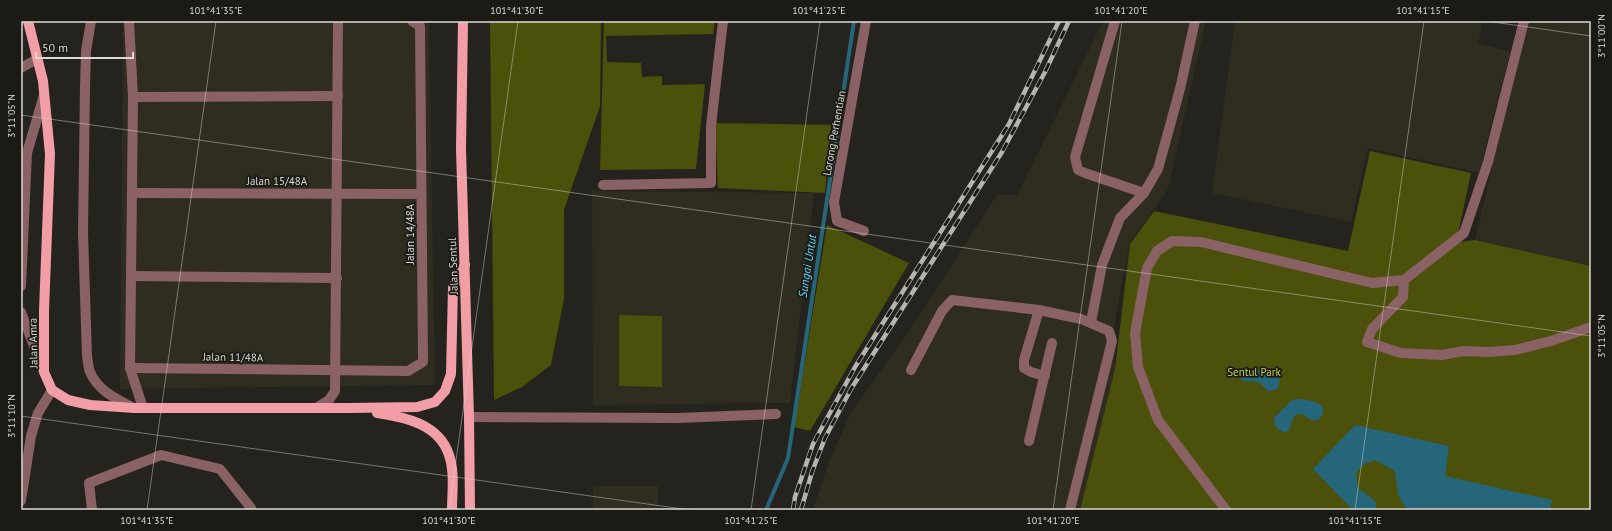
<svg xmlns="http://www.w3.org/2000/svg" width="1612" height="531" font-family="'PT Sans',sans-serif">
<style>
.built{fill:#2f2c20}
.green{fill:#4b500a}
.water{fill:#25667a}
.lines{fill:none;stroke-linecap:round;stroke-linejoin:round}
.stream{stroke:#25667a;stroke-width:4}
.minor{stroke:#8a6165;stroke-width:10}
.major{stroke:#f29ea7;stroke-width:10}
.rail-casing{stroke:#b5b4af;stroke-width:4.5}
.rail{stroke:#1b1a14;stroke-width:3;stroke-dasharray:9;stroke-linecap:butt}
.ticks{fill:none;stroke:#dbdad6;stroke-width:1;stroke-opacity:0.45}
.labels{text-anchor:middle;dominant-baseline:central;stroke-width:3.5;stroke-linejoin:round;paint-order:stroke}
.street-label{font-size:11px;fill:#dbdad6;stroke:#1b1a14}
.park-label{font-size:11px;fill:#c2cf50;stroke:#1b1a14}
.water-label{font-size:12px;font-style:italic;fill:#5fd9fe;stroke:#1b1a14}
.neatline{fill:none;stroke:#dbdad6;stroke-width:1.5}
.ticks-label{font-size:10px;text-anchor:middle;fill:#dbdad6}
</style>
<rect width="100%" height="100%" fill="#25231d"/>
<g class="built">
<polygon points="123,21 429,21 435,385 120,389"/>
<polygon points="1103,21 1206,21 1168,189 1129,244 1114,327 1115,369 1080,510 813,510 829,462 851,412 908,333 997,195 1017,195"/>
<polygon points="1235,21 1483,21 1478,43 1510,52 1479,173 1368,148 1351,222 1212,193"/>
<polygon points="1526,21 1591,21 1591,266 1475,240"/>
<polygon points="592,191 814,193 790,403 593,405"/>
<polygon points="593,486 658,486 658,508 757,509 593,510"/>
</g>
<g class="green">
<polygon points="490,21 601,21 600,106 564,210 564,299 551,365 522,387 494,400"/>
<polygon points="604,21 715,21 713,34 606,36 607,62 641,63 642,77 662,76 662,85 705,84 696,169 600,170"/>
<polygon points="715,123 831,125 825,193 718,188"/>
<polygon points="1370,151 1471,173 1458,234 1459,242 1475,240 1591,266 1591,510 1080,510 1115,369 1130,244 1154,211 1348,251"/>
<polygon points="827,225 909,263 810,431 794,427"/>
<polygon points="619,315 662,316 662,387 619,386"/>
</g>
<g class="water">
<path d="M1247 368C1251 368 1253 370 1257 370 1260 371 1263 369 1267 369 1277 370 1282 379 1278 388 1265 396 1267 386 1258 382 1252 380 1247 383 1241 380L1242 372Z"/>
<path d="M1295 399C1303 399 1326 401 1323 412 1323 414 1321 418 1319 419 1310 425 1305 410 1296 415 1288 420 1294 443 1275 426L1274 418 1291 401Z"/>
<polygon points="1355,425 1449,446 1445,476 1552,500 1550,510 1407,510 1398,495 1395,471 1375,460 1364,464 1356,473 1358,488 1375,501 1377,510 1353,510 1313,469"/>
</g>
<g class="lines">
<polyline class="stream" points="766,510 788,458 854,21"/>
<g class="minor">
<path d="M91 21 86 51 85 87 83 233 87 356C88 361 88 367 90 372 98 391 117 399 134 408"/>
<polyline points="129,21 133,97 130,368 143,408"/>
<polyline points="1115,21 1075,157 1078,170 1085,173 1144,193"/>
<polyline points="21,68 37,59"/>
<polyline points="133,97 338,96"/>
<polyline points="603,185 711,183 711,126 723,21"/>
<polyline points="132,193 421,194"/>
<polyline points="864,231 837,221 834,202 866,21"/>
<polyline points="131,276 337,278"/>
<polyline points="1404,280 1464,233 1488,162 1524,21"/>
<polyline points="21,286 27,153 44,95"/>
<polyline points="1039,310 1024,360 1024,368 1031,372 1045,376"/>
<polyline points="21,312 43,370"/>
<polyline points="1091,322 1102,265 1120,218 1144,193 1158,169 1180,89 1195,21"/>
<polyline points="130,368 408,371 423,362 420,26 412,21"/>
<polyline points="911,370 942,311 952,300 1039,310 1081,319 1109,331 1112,341 1070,510"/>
<polyline points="316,408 329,400 335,391 338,21"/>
<polyline points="469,417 678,418 776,414"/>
<polyline points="1029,441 1052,343"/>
<polyline points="21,501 31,436 38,413 52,390"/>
<polyline points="92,510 89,483 161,455 220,469 251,508"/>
<polyline points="1226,510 1158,420 1138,367 1135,333 1147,268 1157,251 1172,241 1201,242 1372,283 1404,280 1403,297 1372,329 1367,342 1401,353 1442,355 1464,351 1489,352 1515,350 1551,341 1591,327"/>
</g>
<g class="major">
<polyline points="28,21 43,81 50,154 44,311 44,372 52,390 68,400 90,405 134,408 349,408 417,407 435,402 445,391 451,374 453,287 465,265"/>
<polyline points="463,21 461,149 469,417 470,510"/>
<path d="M377 413C405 417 439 424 449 455 455 472 452 493 452 510"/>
</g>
<g class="rail-casing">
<g id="rail">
<polyline points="793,510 795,497 813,444 855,367 1009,124 1059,21"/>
<polyline points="801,510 812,472 825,438 851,389 1002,152 1045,72 1069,21"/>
</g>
</g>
<use href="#rail" class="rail"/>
</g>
<path class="ticks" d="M1486 21 1591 36M21 115 1591 336M21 416 690 510M147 510 216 21M449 510 518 21M751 510 820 21M1053 510 1122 21M1355 510 1424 21"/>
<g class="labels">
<g class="street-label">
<text transform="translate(834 133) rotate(-80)">Lorong Perhentian</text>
<text x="277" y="181">Jalan 15/48A</text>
<text transform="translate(410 234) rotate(-90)">Jalan 14/48A</text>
<text transform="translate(453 266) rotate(-92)">Jalan Sentul</text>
<text transform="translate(33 343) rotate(-91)">Jalan Amra</text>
<text transform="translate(233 357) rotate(1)">Jalan 11/48A</text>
</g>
<g class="park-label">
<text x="1254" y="372">Sentul Park</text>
</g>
<g class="water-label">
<text transform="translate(807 266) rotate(-81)">Sungai Untut</text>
</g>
</g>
<rect width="1612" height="531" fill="none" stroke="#1b1a14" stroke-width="44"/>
<path d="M36 52v6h97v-6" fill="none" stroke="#dbdad6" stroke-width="2"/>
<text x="42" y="52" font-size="12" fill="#dbdad6" stroke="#1b1a14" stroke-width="3" paint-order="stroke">50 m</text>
<rect x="22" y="22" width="1568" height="487" class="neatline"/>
<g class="ticks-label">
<text x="216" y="14">101°41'35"E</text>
<text x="517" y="14">101°41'30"E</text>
<text x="819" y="14">101°41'25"E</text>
<text x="1121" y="14">101°41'20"E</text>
<text x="1423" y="14">101°41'15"E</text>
<text transform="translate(1601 36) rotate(-90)" y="4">3°11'00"N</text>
<text transform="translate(11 116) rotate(-90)" y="4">3°11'05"N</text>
<text transform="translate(1601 336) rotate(-90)" y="4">3°11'05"N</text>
<text transform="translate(11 416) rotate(-90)" y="4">3°11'10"N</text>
<text x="147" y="524">101°41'35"E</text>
<text x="449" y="524">101°41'30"E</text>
<text x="751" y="524">101°41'25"E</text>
<text x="1053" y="524">101°41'20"E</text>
<text x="1355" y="524">101°41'15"E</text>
</g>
</svg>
